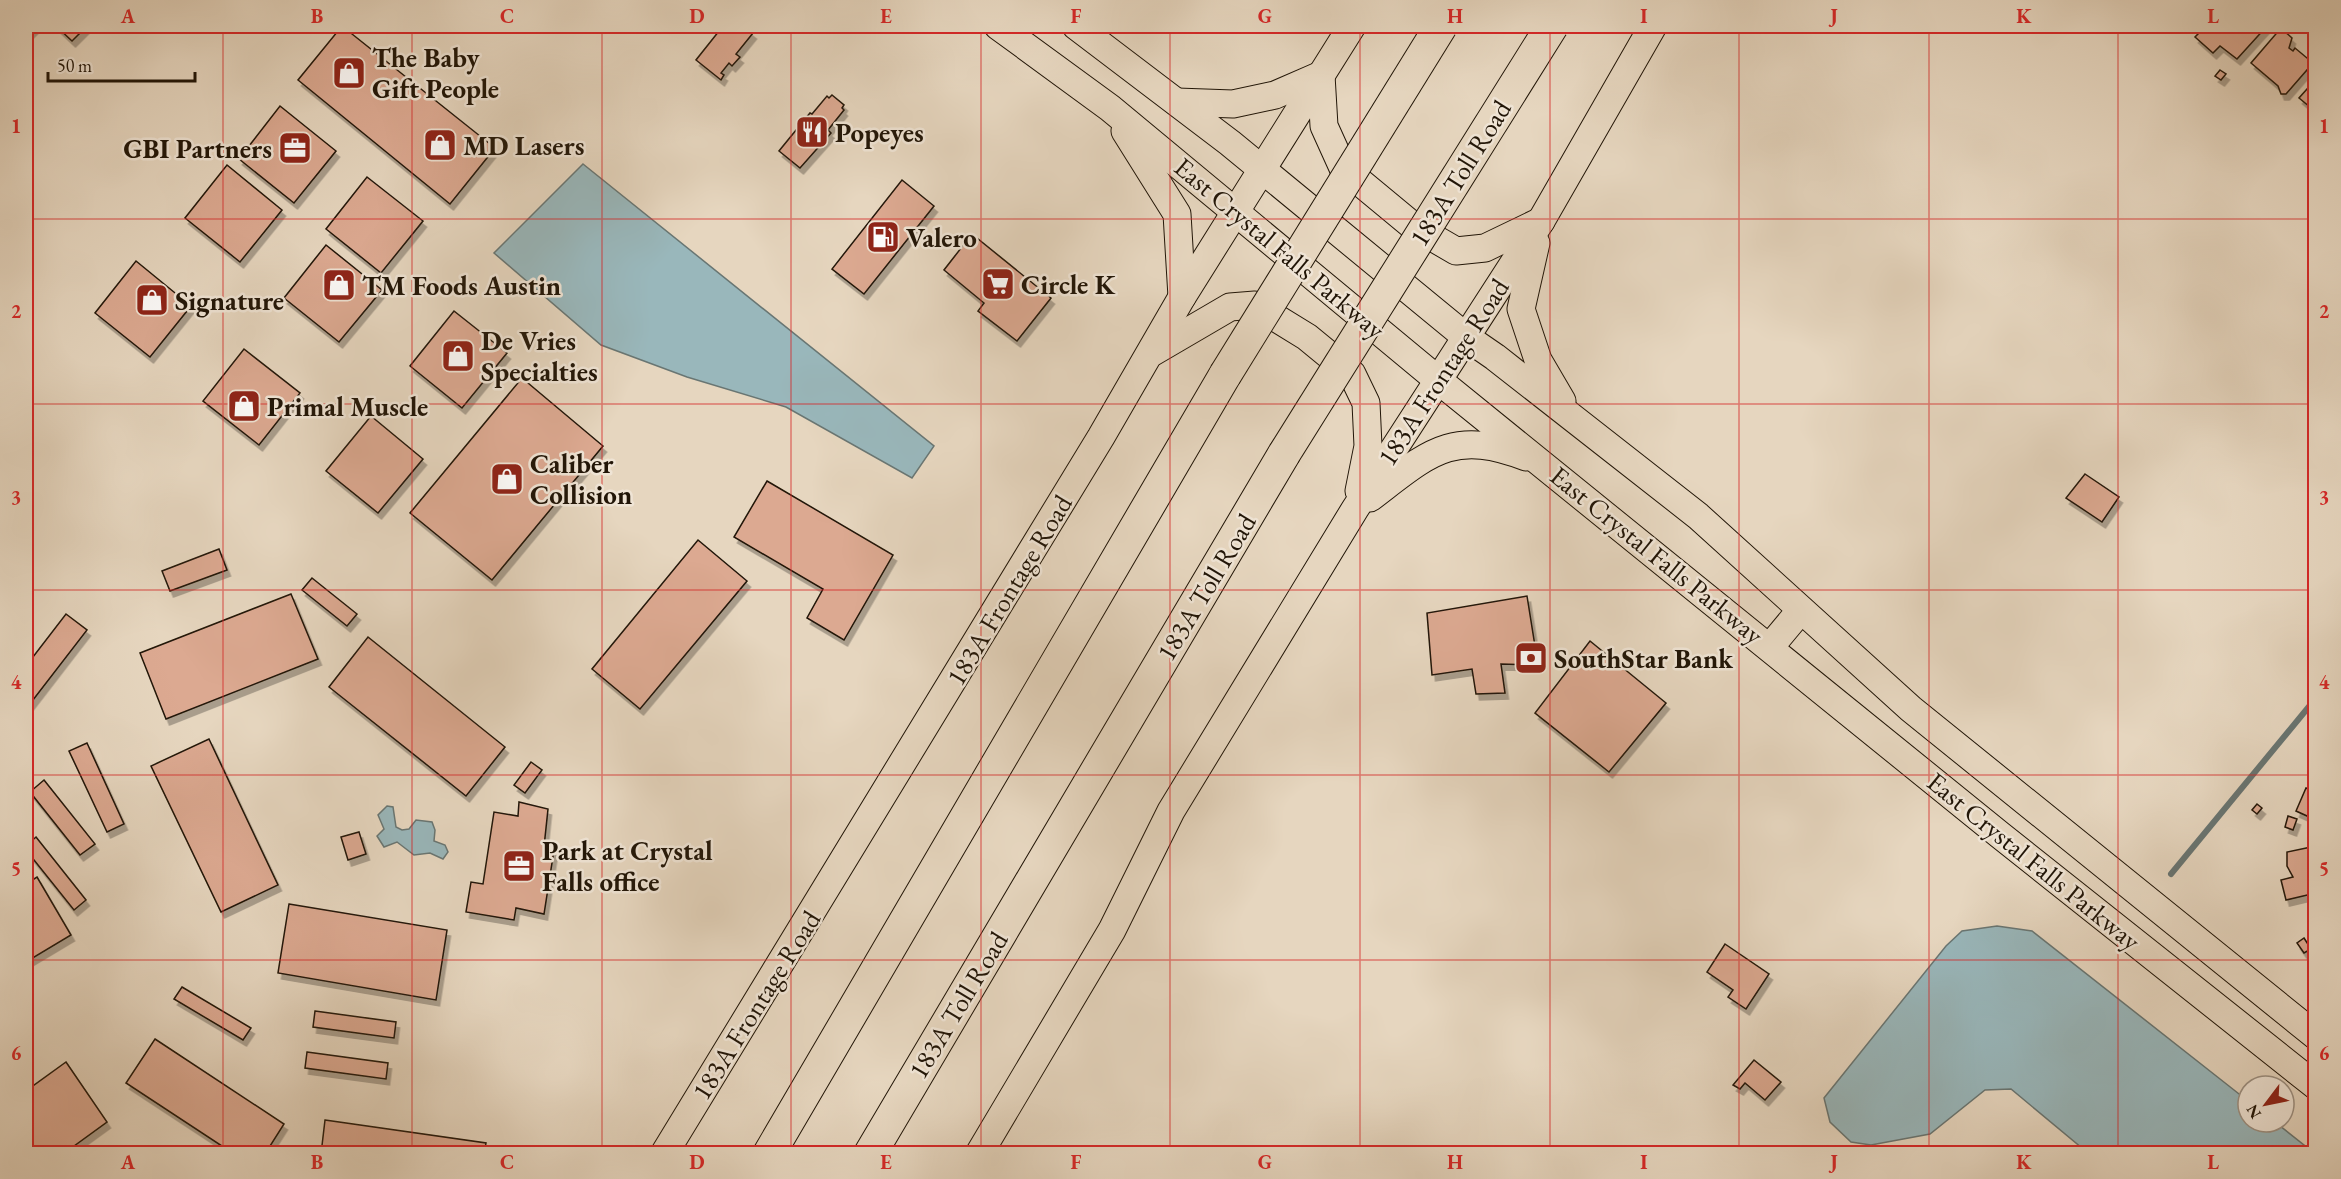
<svg xmlns="http://www.w3.org/2000/svg" width="2341" height="1179" font-family="'EB Garamond',serif">
<style>
.water{fill:#99b7bb;stroke:#697673;stroke-width:1.5}
.lines{fill:none;stroke-linecap:round;stroke-linejoin:round}
.stream{stroke:#697673;stroke-width:6}
.building{fill:#dca991;stroke:#211507;stroke-width:1.5;filter:url(#shadow)}
.major-casing{stroke:#211507;stroke-width:29}
.highway-casing{stroke:#211507;stroke-width:34}
.major{stroke:#e6d6bf;stroke-width:27}
.highway{stroke:#e6d6bf;stroke-width:32}
.highway-bridge-casing{stroke:#211507;stroke-width:34;stroke-linecap:butt}
.highway-bridge{stroke:#e6d6bf;stroke-width:32}
.grid{fill:none;stroke:#d62828;stroke-width:1.5;stroke-opacity:0.55}
.labels{text-anchor:middle;dominant-baseline:central;stroke-width:5;stroke-linejoin:round;paint-order:stroke}
.poi-label{font-size:27px;font-weight:bold;fill:#211507;stroke:#efe4d5;text-anchor:start}
.street-label{font-size:27px;fill:#211507;stroke:#efe4d5}
.neatline{fill:none;stroke:#d62828;stroke-width:2}
.grid-label{font-size:20px;text-anchor:middle;font-weight:bold;fill:#d62828}
</style>
<defs>
<filter id="shadow"><feDropShadow dx="3.5" dy="6" stdDeviation="0" flood-color="#0004"/></filter>
</defs>
<rect width="100%" height="100%" fill="#e6d6bf"/>
<filter id="stains"><feTurbulence type="fractalNoise" baseFrequency=".00333" numOctaves="4"/><feColorMatrix values="0 0 0 0 .2 0 0 0 0 .09 0 0 0 0 .02 0 0 0 .5 -.17"/></filter>
<radialGradient id="worn" r=".72"><stop offset=".6" stop-color="#630" stop-opacity="0"/><stop offset="1" stop-color="#630" stop-opacity=".3"/></radialGradient>
<g class="water">
<polygon points="583,164 934,446 912,478 786,407 687,377 601,345 494,253"/>
<polygon points="387,806 393,807 396,827 402,830 409,829 416,820 432,822 435,830 434,841 445,845 448,852 443,859 430,853 414,855 397,842 384,847 377,836 384,829 378,815"/>
<polygon points="1997,926 2032,931 2248,1101 2248,1122 2275,1122 2309,1149 2311,1153 2088,1153 2011,1089 1985,1090 1930,1134 1871,1145 1851,1142 1830,1122 1824,1098 1946,946 1962,931"/>
</g>
<g class="lines">
<polyline class="stream" points="2171,874 2316,698"/>
</g>
<g class="building">
<polygon points="26,26 36,26 26,36"/>
<polygon points="56,26 87,26 72,41"/>
<polygon points="342,26 495,148 450,204 298,80"/>
<polygon points="723,26 744,26 753,33 736,54 740,57 732,66 729,63 721,73 724,75 721,80 696,60"/>
<polygon points="2206,26 2267,26 2237,59 2220,46 2213,53 2195,37"/>
<polygon points="2281,28 2292,38 2289,48 2293,51 2295,48 2313,63 2286,94 2281,94 2278,86 2251,63"/>
<polygon points="2220,70 2226,74 2221,80 2215,76"/>
<polygon points="2316,79 2316,112 2299,98"/>
<polygon points="832,95 844,105 842,108 844,110 828,130 831,133 800,168 779,151 810,113 812,114 827,96 829,98"/>
<polygon points="280,106 336,151 294,203 239,159"/>
<polygon points="227,165 282,210 240,262 185,218"/>
<polygon points="367,177 423,221 381,273 326,229"/>
<polygon points="902,180 934,206 864,294 832,269"/>
<polygon points="972,234 1051,298 1017,341 978,311 984,303 944,270"/>
<polygon points="326,245 382,290 339,342 284,298"/>
<polygon points="136,261 191,306 150,357 95,313"/>
<polygon points="454,311 507,353 462,408 410,366"/>
<polygon points="244,349 300,393 259,445 203,401"/>
<polygon points="522,378 603,446 492,580 410,513"/>
<polygon points="371,416 423,459 378,513 326,471"/>
<polygon points="2085,474 2119,497 2102,522 2066,498"/>
<polygon points="767,481 893,555 844,640 807,618 823,589 734,537"/>
<polygon points="698,540 747,581 640,709 592,669"/>
<polygon points="219,549 227,570 170,591 162,571"/>
<polygon points="312,578 357,614 347,626 302,590"/>
<polygon points="291,594 318,659 166,719 140,653"/>
<polygon points="1527,596 1538,665 1501,664 1505,693 1476,694 1472,669 1432,675 1427,613"/>
<polygon points="66,614 87,630 26,709 26,666"/>
<polygon points="368,637 505,747 466,796 329,687"/>
<polygon points="1590,641 1666,703 1609,772 1535,713"/>
<polygon points="209,739 278,885 221,912 151,766"/>
<polygon points="87,743 124,824 107,832 69,751"/>
<polygon points="531,762 542,770 525,793 514,785"/>
<polygon points="44,780 95,844 80,855 30,792"/>
<polygon points="2306,788 2316,792 2316,820 2296,811"/>
<polygon points="519,802 548,809 544,847 554,850 544,914 516,908 514,920 466,912 471,882 483,884 494,812 518,816"/>
<polygon points="2257,804 2262,808 2257,814 2252,810"/>
<polygon points="2288,816 2297,819 2293,830 2285,827"/>
<polygon points="359,832 366,854 348,860 341,837"/>
<polygon points="36,837 86,900 74,910 26,850 26,846"/>
<polygon points="2316,846 2316,893 2286,900 2281,880 2293,877 2287,866 2287,852"/>
<polygon points="37,877 71,935 26,962 26,884"/>
<polygon points="289,904 447,930 436,1000 278,973"/>
<polygon points="2304,938 2311,949 2304,953 2297,943"/>
<polygon points="1725,944 1769,974 1746,1009 1728,997 1733,990 1707,972"/>
<polygon points="182,987 251,1028 243,1040 174,999"/>
<polygon points="315,1011 396,1022 394,1038 313,1027"/>
<polygon points="155,1039 284,1124 265,1154 234,1154 126,1083"/>
<polygon points="307,1052 388,1063 386,1079 305,1068"/>
<polygon points="1754,1060 1781,1082 1765,1100 1745,1083 1740,1089 1733,1085"/>
<polygon points="66,1062 107,1122 63,1154 26,1154 26,1091"/>
<polygon points="325,1120 486,1143 484,1154 321,1154"/>
</g>
<g class="lines">
<g class="major-casing">
<g id="major">
<polyline points="998,26 1110,108 1438,380 2000,835 2316,1086"/>
<polyline points="1076,26 1230,143 1466,337 1495,357 1698,516 1911,709 2316,1036"/>
<polyline points="1321,75 1324,126 1343,168 1413,226 1456,251 1485,248 1541,221"/>
<polyline points="1177,102 1233,104 1275,95 1321,75"/>
<polyline points="1125,131 1177,214 1182,297"/>
<polyline points="1536,243 1521,309 1538,360 1562,401"/>
<polyline points="1153,352 1230,307 1255,305 1307,337 1352,374 1366,403 1368,446 1359,491"/>
<path d="M1370 498C1428 454 1451 428 1526 457"/>
<polyline points="1770,647 1800,611"/>
<polyline points="664,1154 1101,437 1182,297 1352,26"/>
<polyline points="979,1154 1112,930 1171,811 1355,509 1541,221 1653,26"/>
</g>
</g>
<g class="highway-casing">
<g id="highway">
<polyline points="769,1154 1225,375"/>
<polyline points="870,1154 1284,454"/>
</g>
</g>
<use href="#major" class="major"/>
<use href="#highway" class="highway"/>
<g class="highway-bridge-casing">
<g id="highway-bridge">
<polyline points="1225,375 1441,26"/>
<polyline points="1284,454 1552,26"/>
</g>
</g>
<use href="#highway-bridge" class="highway-bridge"/>
</g>
<path class="grid" d="M223 26V1154M412 26V1154M602 26V1154M791 26V1154M981 26V1154M1170 26V1154M1360 26V1154M1550 26V1154M1739 26V1154M1929 26V1154M2118 26V1154M26 219H2316M26 404H2316M26 590H2316M26 775H2316M26 960H2316"/>
<defs>
<g id="shop-square" transform="scale(1.725)"><rect x="-9" y="-9" width="18" height="18" rx="4" fill="#8f2418" stroke="#efe4d5"/><path d="M-5-2.5h2.3a2.7 3.5 0 0 1 5.4 0H5L5.5 6h-11ZM-1.5-2.5h3a1.5 2.3 0 0 0-3 0Z" fill="#fff"/></g>
<g id="restaurant-square" transform="scale(1.725)"><rect x="-9" y="-9" width="18" height="18" rx="4" fill="#8f2418" stroke="#efe4d5"/><path d="M-5-6h1v4h1v-4h1v4h1v-4h1v5L-1.5 .5V6h-2V.5L-5-1ZM5-6V6H3V1.5H1.5Q1.5-4 5-6Z" fill="#fff"/></g>
<g id="office-square" transform="scale(1.725)"><rect x="-9" y="-9" width="18" height="18" rx="4" fill="#8f2418" stroke="#efe4d5"/><path d="M-6-3h4V-5.5h4V-3h4V5H-6ZM-1-4.5V-3h2v-1.5ZM-6 0V1H6V0Z" fill="#fff"/></g>
<g id="fuel-square" transform="scale(1.725)"><rect x="-9" y="-9" width="18" height="18" rx="4" fill="#8f2418" stroke="#efe4d5"/><path d="M-5.5-6h7V0h2V4h1.3V-2.5L3-4.5l.8-.8L6-3V5H2.5V1h-1V6h-7ZM-4.2-4.7v3.2H.2V-4.7Z" fill="#fff"/></g>
<g id="supermarket-square" transform="scale(1.725)"><rect x="-9" y="-9" width="18" height="18" rx="4" fill="#8f2418" stroke="#efe4d5"/><path d="M-6-5.5h2.5l.6 2H6L4.5 2H-2.5L-4.4-4H-6ZM-1.5 3.2a1.3 1.3 0 1 0 .1 0ZM3 3.2a1.3 1.3 0 1 0 .1 0Z" fill="#fff"/></g>
<g id="bank-square" transform="scale(1.725)"><rect x="-9" y="-9" width="18" height="18" rx="4" fill="#8f2418" stroke="#efe4d5"/><path d="M-6-4H6V4H-6ZM0-2.3a2.3 2.3 0 1 0 0 4.6a2.3 2.3 0 1 0 0-4.6Z" fill="#fff"/></g>
</defs>
<g fill-rule="evenodd">
<use href="#shop-square" x="349" y="73"/>
<use href="#restaurant-square" x="812" y="132"/>
<use href="#shop-square" x="440" y="145"/>
<use href="#office-square" x="295" y="148"/>
<use href="#fuel-square" x="883" y="237"/>
<use href="#supermarket-square" x="998" y="284"/>
<use href="#shop-square" x="339" y="285"/>
<use href="#shop-square" x="152" y="300"/>
<use href="#shop-square" x="458" y="356"/>
<use href="#shop-square" x="244" y="406"/>
<use href="#shop-square" x="507" y="479"/>
<use href="#bank-square" x="1531" y="658"/>
<use href="#office-square" x="519" y="866"/>
</g>
<g class="labels">
<g class="poi-label">
<text x="372" y="57">The Baby<tspan x="372" dy="31">Gift People</tspan></text>
<text x="835" y="132">Popeyes</text>
<text x="463" y="145">MD Lasers</text>
<text x="272" y="148" text-anchor="end">GBI Partners</text>
<text x="906" y="237">Valero</text>
<text x="1021" y="284">Circle K</text>
<text x="362" y="285">TM Foods Austin</text>
<text x="175" y="300">Signature</text>
<text x="481" y="340">De Vries<tspan x="481" dy="31">Specialties</tspan></text>
<text x="267" y="406">Primal Muscle</text>
<text x="530" y="463">Caliber<tspan x="530" dy="31">Collision</tspan></text>
<text x="1554" y="658">SouthStar Bank</text>
<text x="542" y="850">Park at Crystal<tspan x="542" dy="31">Falls office</tspan></text>
</g>
<g class="street-label">
<text transform="translate(1460 173) rotate(-58)">183A Toll Road</text>
<text transform="translate(1280 248) rotate(40)">East Crystal Falls Parkway</text>
<text transform="translate(1443 372) rotate(-57)">183A Frontage Road</text>
<text transform="translate(1657 555) rotate(39)">East Crystal Falls Parkway</text>
<text transform="translate(1206 587) rotate(-59)">183A Toll Road</text>
<text transform="translate(1009 590) rotate(-59)">183A Frontage Road</text>
<text transform="translate(2034 861) rotate(39)">East Crystal Falls Parkway</text>
<text transform="translate(756 1005) rotate(-58)">183A Frontage Road</text>
<text transform="translate(958 1005) rotate(-59)">183A Toll Road</text>
</g>
</g>
<rect width="2341" height="1179" fill="none" stroke="#e6d6bf" stroke-width="66"/>
<g transform="translate(2266 1104) rotate(238)"><circle r="28" fill="#efe4d5" stroke="#9d9183" stroke-width="1.5"/>
<path d="M0-4.5L10 22L0 15L-10 22Z" fill="#8f2418"/>
<text y="-9" font-size="16" font-weight="bold" text-anchor="middle" fill="#211507">N</text>
</g>
<path d="M48 72v9h147v-9" fill="none" stroke="#211507" stroke-width="3"/>
<text x="57" y="72" font-size="18" fill="#211507" stroke="#efe4d5" stroke-width="4.5" paint-order="stroke">50 m</text>
<rect x="33" y="33" width="2275" height="1113" class="neatline"/>
<g class="grid-label">
<text x="128" y="23">A</text>
<text x="317" y="23">B</text>
<text x="507" y="23">C</text>
<text x="697" y="23">D</text>
<text x="886" y="23">E</text>
<text x="1076" y="23">F</text>
<text x="1265" y="23">G</text>
<text x="1455" y="23">H</text>
<text x="1644" y="23">I</text>
<text x="1834" y="23">J</text>
<text x="2024" y="23">K</text>
<text x="2213" y="23">L</text>
<text x="16" y="133">1</text>
<text x="2324" y="133">1</text>
<text x="16" y="318">2</text>
<text x="2324" y="318">2</text>
<text x="16" y="504">3</text>
<text x="2324" y="504">3</text>
<text x="16" y="689">4</text>
<text x="2324" y="689">4</text>
<text x="16" y="875">5</text>
<text x="2324" y="875">5</text>
<text x="16" y="1060">6</text>
<text x="2324" y="1060">6</text>
<text x="128" y="1169">A</text>
<text x="317" y="1169">B</text>
<text x="507" y="1169">C</text>
<text x="697" y="1169">D</text>
<text x="886" y="1169">E</text>
<text x="1076" y="1169">F</text>
<text x="1265" y="1169">G</text>
<text x="1455" y="1169">H</text>
<text x="1644" y="1169">I</text>
<text x="1834" y="1169">J</text>
<text x="2024" y="1169">K</text>
<text x="2213" y="1169">L</text>
</g>
<rect width="100%" height="100%" filter="url(#stains)"/>
<rect width="100%" height="100%" fill="url(#worn)"/>
</svg>
